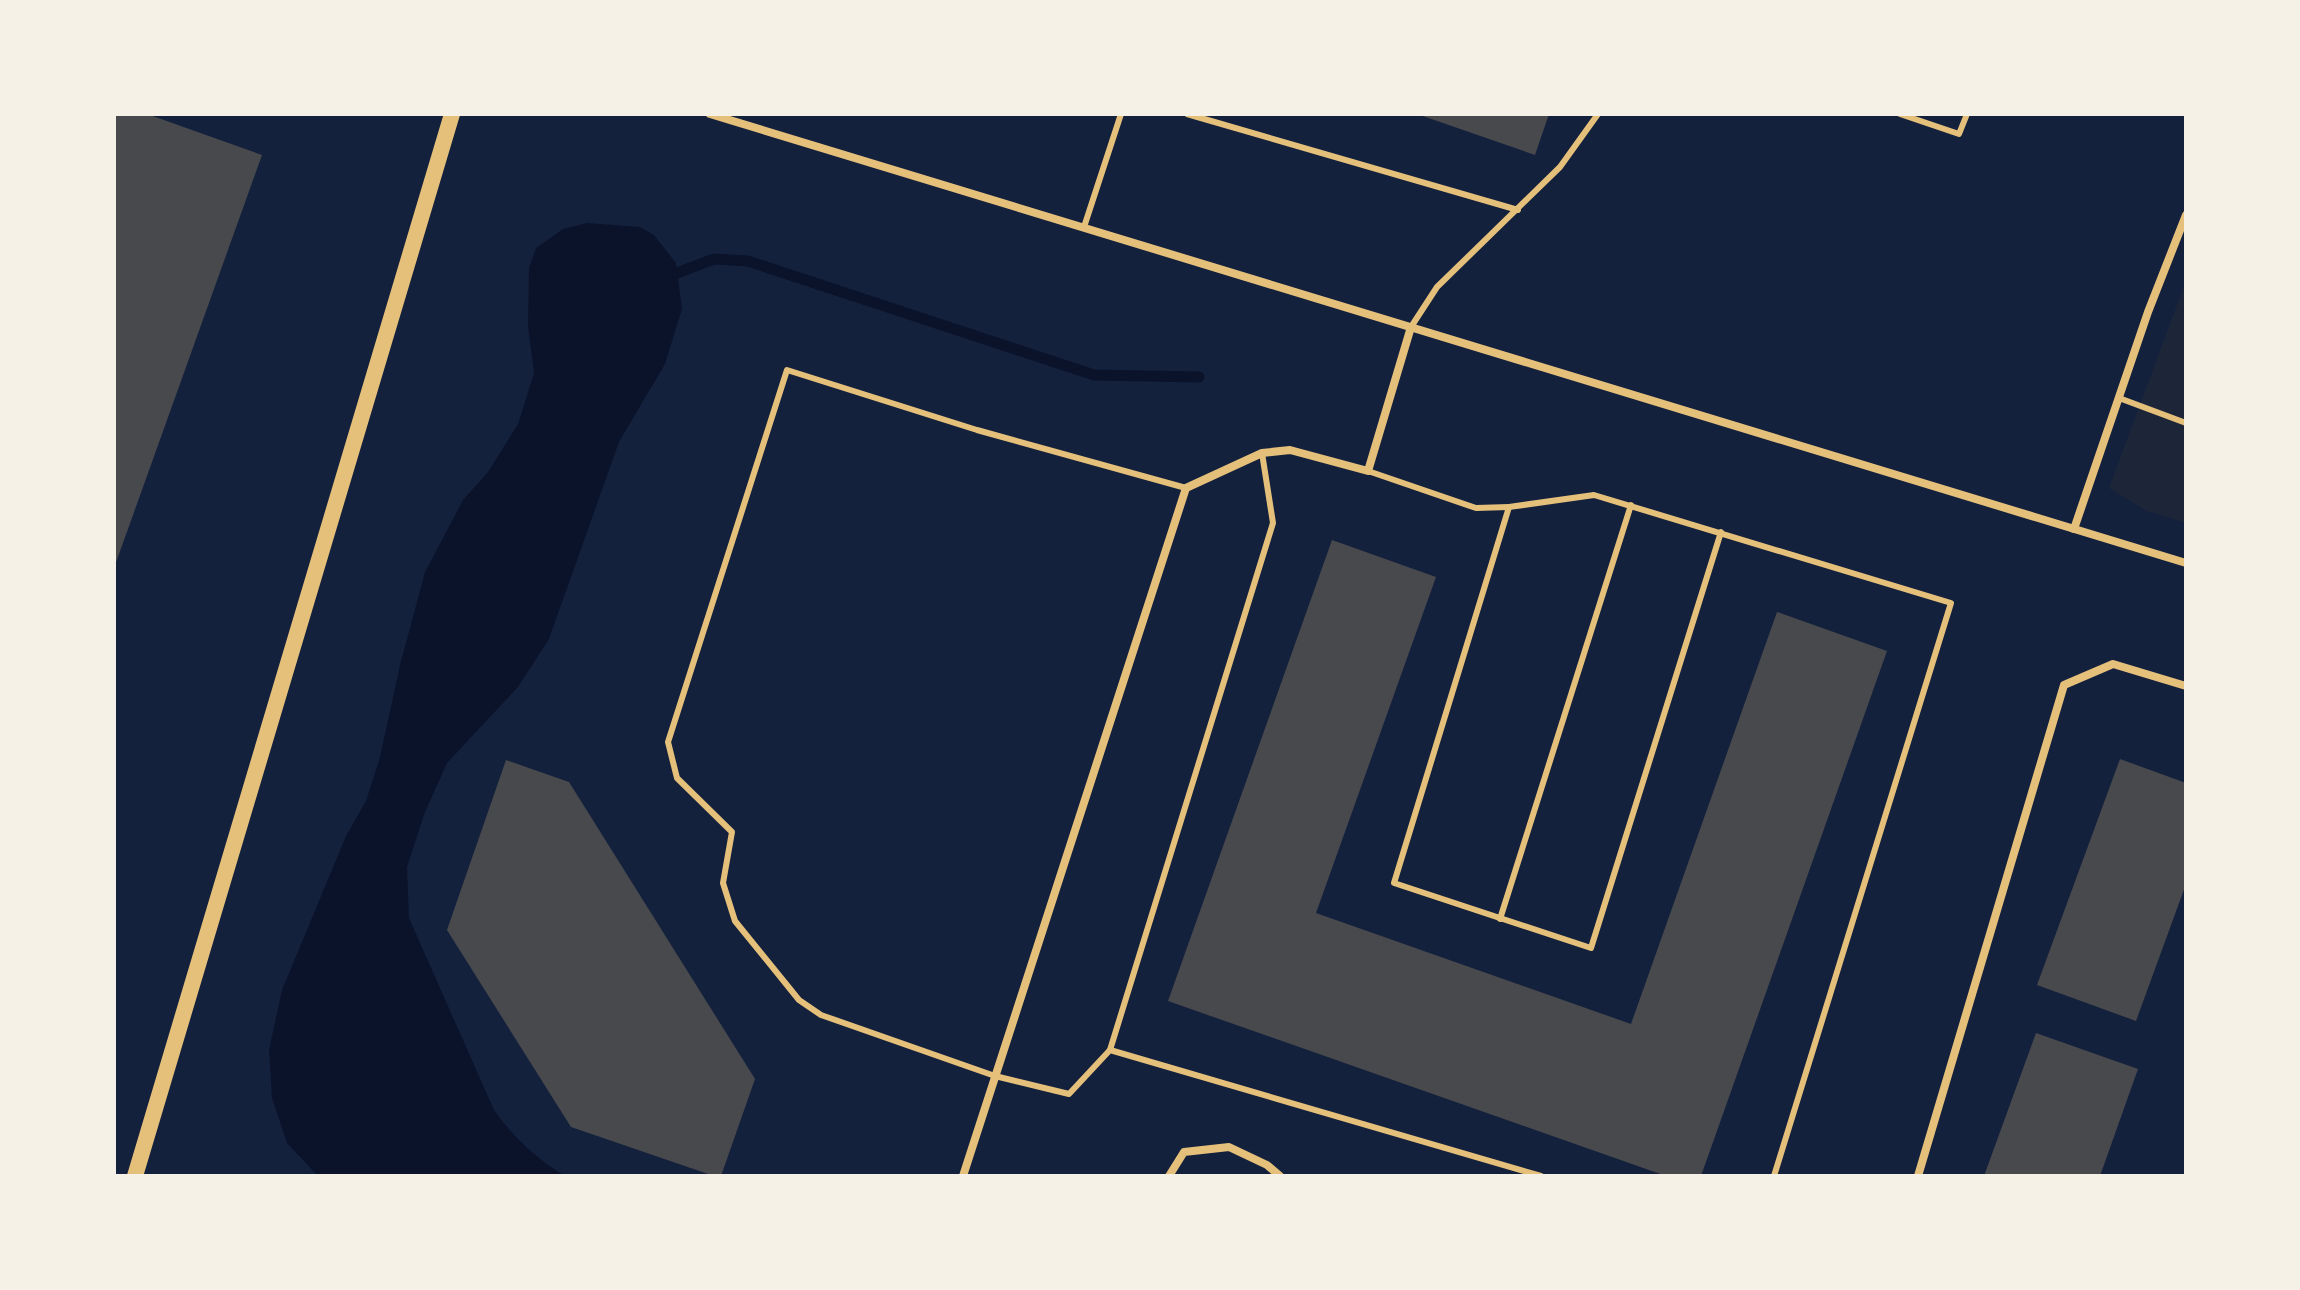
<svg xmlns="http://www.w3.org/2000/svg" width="2300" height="1290" font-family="'IBM Plex Sans',sans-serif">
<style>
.green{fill:#1d2539}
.water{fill:#0b132b}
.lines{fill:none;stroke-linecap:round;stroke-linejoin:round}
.stream{stroke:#0b132b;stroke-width:11}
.building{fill:#48494c}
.service{stroke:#e5c07b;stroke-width:6}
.minor{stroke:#e5c07b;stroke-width:8}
.secondary{stroke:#e5c07b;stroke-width:16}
</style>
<rect width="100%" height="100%" fill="#14213d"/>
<polygon class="green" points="2186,281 2186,523 2147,511 2109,488"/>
<path class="water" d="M587 223 640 227 654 235 676 263 682 309 665 364 619 442 549 639 518 687 447 763 425 812 407 867 409 918 494 1110C514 1138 536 1158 565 1176H318L287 1143 272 1098 269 1050 282 990 346 836 366 801 380 757 400 665 425 572 463 500 488 472 518 424 534 373 528 326 529 268 536 248 563 229Z"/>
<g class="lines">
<polyline class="stream" points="677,273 714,259 748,261 1094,375 1199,377"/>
</g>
<g class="building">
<polygon points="114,114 147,114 262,155 114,568"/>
<polygon points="1417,114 1549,114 1535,155"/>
<polygon points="1332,540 1436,577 1316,913 1631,1024 1777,612 1887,651 1701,1176 1666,1176 1168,1001"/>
<polygon points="2120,759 2186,783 2186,884 2136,1021 2037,985"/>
<polygon points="506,760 569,782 755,1079 721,1176 714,1176 571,1127 447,930"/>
<polygon points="2036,1033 2138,1069 2100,1176 1984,1176"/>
</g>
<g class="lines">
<g class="service">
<polyline points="1187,114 1518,210"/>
<polyline points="1900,114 1959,134 1967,114"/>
<polyline points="1084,227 1121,114"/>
<polyline points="1411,327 1437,287 1560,167 1598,114"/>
<polyline points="2119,398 2186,423"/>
<polyline points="1368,471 1476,508 1509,507"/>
<polyline points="1186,488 977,430 787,370 668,742 677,778 732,832 723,883 735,921 799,1000 821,1015 995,1076 1069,1094 1110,1050 1541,1176"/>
<polyline points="1721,532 1591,948 1394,883 1509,507 1594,495 1951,603 1774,1176"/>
<polyline points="1500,919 1631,505"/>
<polyline points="1110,1050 1273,523 1262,453"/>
</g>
<g class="minor">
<polyline points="710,114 2186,563"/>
<polyline points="2074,529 2148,312 2186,215"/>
<polyline points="963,1176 1186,488 1262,453 1290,450 1368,471 1411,327"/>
<polyline points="1169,1176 1184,1152 1229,1147 1267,1165 1280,1176"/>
<polyline points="1918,1176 2064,685 2113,664 2186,686"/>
</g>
<polyline class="secondary" points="135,1176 452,114"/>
</g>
<rect width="2300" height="1290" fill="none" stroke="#f6f1e7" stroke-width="232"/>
</svg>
